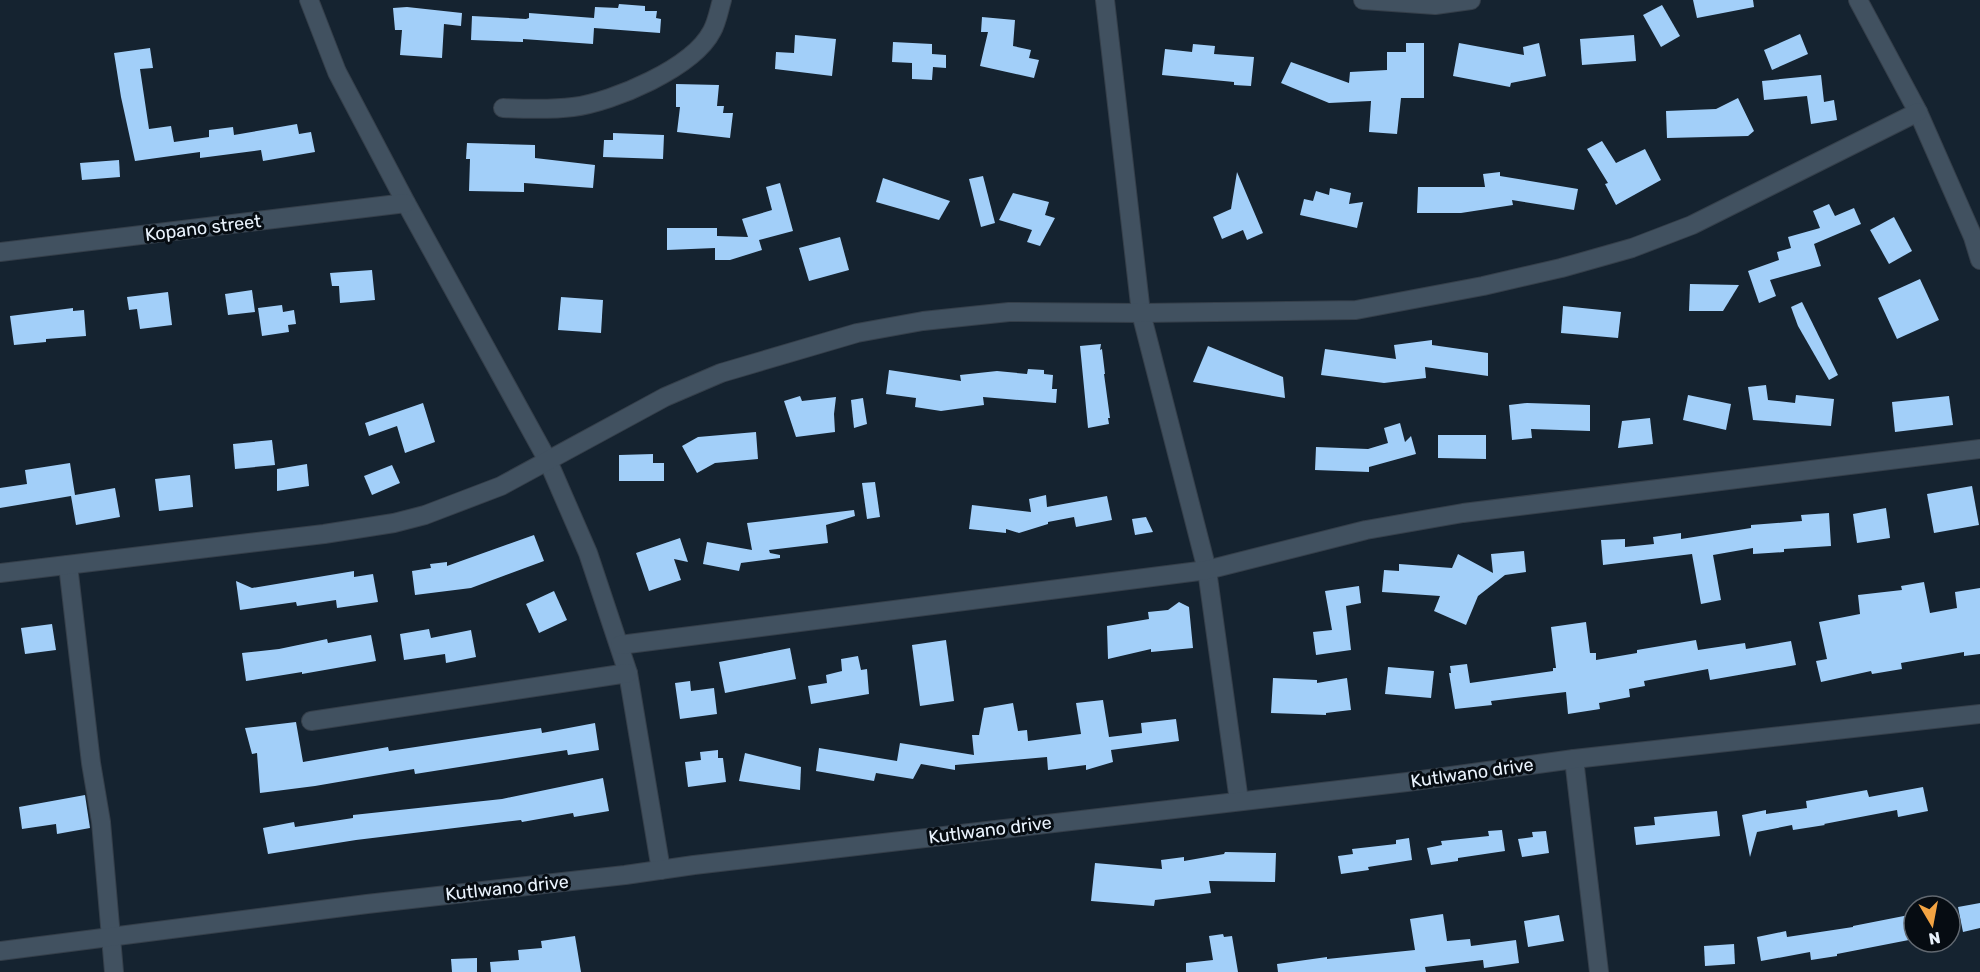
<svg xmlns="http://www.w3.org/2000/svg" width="1980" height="972" font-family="Rubik,sans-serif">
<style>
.building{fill:#a2cff9}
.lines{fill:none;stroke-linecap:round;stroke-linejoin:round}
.minor-casing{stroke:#353f4a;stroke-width:20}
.minor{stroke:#415160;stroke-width:18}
.labels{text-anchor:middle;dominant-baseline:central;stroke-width:6;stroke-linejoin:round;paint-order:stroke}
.street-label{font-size:18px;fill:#e9f2fc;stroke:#060c12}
</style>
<rect width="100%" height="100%" fill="#152330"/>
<g class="building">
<polygon points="1693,0 1753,0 1754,7 1697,18"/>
<polygon points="619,4 645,6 645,11 657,11 656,18 661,19 660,33 594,28 593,44 523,39 523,42 471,40 472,16 526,19 529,18 529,13 594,18 595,7 618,8"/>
<polygon points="1662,5 1680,36 1661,47 1643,15"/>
<polygon points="407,7 462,13 461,26 444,24 442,58 400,55 402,30 395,30 393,8"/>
<polygon points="982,17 1015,20 1013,46 1031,50 1029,58 1039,60 1034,78 980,66 988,32 981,32"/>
<polygon points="1800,34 1808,54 1772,70 1764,50"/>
<polygon points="795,35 836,39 832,76 775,69 776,52 794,53"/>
<polygon points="1634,35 1636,61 1582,65 1580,39"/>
<polygon points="893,42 932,44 932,54 946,55 946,68 933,67 932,80 912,79 912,63 892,62"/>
<polygon points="1406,43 1424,43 1424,98 1401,98 1397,134 1369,132 1371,101 1329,103 1281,83 1291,62 1349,83 1350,72 1387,70 1387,52 1406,52"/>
<polygon points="1459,43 1524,55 1523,47 1539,43 1546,76 1511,83 1510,87 1453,76"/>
<polygon points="1193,44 1215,46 1214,54 1254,57 1251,86 1234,85 1234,82 1162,75 1165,49 1192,52"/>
<polygon points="150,48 153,68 140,69 149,129 171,126 174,142 209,137 209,130 233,127 234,135 297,124 299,134 311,132 315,152 263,161 261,150 200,158 200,152 135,161 121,97 114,53"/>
<polygon points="1821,75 1824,102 1834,100 1837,120 1811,124 1807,96 1764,100 1762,81"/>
<polygon points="676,84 719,85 717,106 724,106 723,113 733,113 730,138 677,132 680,107 676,107"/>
<polygon points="1738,98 1754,131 1748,136 1667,138 1666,111 1716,109"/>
<polygon points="613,133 664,135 663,159 603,157 604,140 613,140"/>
<polygon points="1602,141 1616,163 1645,149 1661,180 1616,205 1605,184 1608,183 1587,149"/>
<polygon points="467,143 535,145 535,158 595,165 593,188 524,183 524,192 469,191 470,159 466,159"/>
<polygon points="119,160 120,177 82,180 80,163"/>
<polygon points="1237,172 1263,233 1247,240 1243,230 1222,239 1213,217 1231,209"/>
<polygon points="1500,172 1500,176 1578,189 1574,210 1512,200 1513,205 1461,213 1417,213 1418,187 1485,187 1483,174"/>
<polygon points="983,176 995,223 981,227 969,179"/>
<polygon points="883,178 950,201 939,220 876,202"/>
<polygon points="780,183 793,231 759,240 762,250 730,260 715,260 715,248 667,250 667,228 717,228 717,236 748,237 742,219 772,210 766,187"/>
<polygon points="1330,188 1351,193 1349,204 1363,202 1357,228 1300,215 1304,199 1313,201 1316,191 1329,195"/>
<polygon points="1013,193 1049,202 1045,215 1055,218 1040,246 1027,242 1032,230 999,220"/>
<polygon points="1829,204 1835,216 1854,208 1861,224 1814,244 1821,266 1770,280 1776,296 1759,303 1748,271 1779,260 1777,252 1791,248 1788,237 1820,228 1813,211"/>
<polygon points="1894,217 1912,251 1889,264 1870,230"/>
<polygon points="840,237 849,270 809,281 799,248"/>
<polygon points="372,270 375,300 340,303 339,286 332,286 330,273"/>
<polygon points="1920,279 1939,320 1897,339 1878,298"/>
<polygon points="1690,284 1739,285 1723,311 1689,311"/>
<polygon points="252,290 255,312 228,315 225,294"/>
<polygon points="168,292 172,325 140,329 137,309 129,310 127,297"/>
<polygon points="561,297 603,300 601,333 558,330"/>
<polygon points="1802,302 1838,375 1829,380 1798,326 1791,307"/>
<polygon points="282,305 283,312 294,310 296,324 288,325 289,332 262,336 258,308"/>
<polygon points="1563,306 1621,312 1618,338 1561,333"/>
<polygon points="73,308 73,311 84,310 86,336 46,339 46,342 14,345 10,316"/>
<polygon points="1432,340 1432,345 1488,353 1488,376 1425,367 1426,378 1384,383 1321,375 1325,349 1396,359 1394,345"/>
<polygon points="1101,344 1100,350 1102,349 1105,374 1104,374 1110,418 1108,418 1109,424 1088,428 1080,346"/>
<polygon points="1208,346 1283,377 1285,398 1193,382"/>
<polygon points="1028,369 1044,370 1044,374 1053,375 1052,389 1057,389 1056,403 983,397 984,405 941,411 915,407 916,398 886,394 889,370 961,381 960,375 997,371 1027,374"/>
<polygon points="1766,385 1768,400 1795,403 1796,395 1834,399 1831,426 1753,420 1748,387"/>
<polygon points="1688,395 1731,404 1726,430 1683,420"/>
<polygon points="800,396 802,401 836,397 834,414 835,432 796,437 784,401"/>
<polygon points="1949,396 1953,425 1895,432 1892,402"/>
<polygon points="863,398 867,424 854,428 851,400"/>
<polygon points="423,403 435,442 405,453 397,426 369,436 365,423"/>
<polygon points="1527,403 1590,405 1590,431 1531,429 1532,438 1512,440 1509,405"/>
<polygon points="1650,418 1653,444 1618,448 1622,421"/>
<polygon points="1400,423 1405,442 1411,436 1416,454 1369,467 1369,472 1315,470 1316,447 1368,449 1388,443 1384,428"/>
<polygon points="756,432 758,459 715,463 697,473 682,446 698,437"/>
<polygon points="1438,435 1486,435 1486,459 1438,458"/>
<polygon points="272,440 275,465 235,469 233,444"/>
<polygon points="653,454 653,463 664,463 664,481 619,481 619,455"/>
<polygon points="70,463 75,495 115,488 120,517 76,525 71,496 0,508 0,488 27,484 25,470"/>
<polygon points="307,464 309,486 277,491 277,469"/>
<polygon points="392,465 400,483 372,495 364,476"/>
<polygon points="190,475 193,507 159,511 155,479"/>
<polygon points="875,482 880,517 867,519 862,483"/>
<polygon points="1972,486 1979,525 1934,533 1927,494"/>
<polygon points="1046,495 1047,507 1107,496 1112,520 1076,527 1074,517 1048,522 1048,524 1019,533 1006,529 1006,533 969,529 972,505 1031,512 1029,499"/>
<polygon points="1886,508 1890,538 1857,543 1853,514"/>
<polygon points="854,510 855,516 826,525 828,543 769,550 770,553 780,555 780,558 741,563 739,571 703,564 707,542 752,550 747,523"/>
<polygon points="1829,513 1831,546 1784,549 1784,552 1753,554 1753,548 1713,555 1721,600 1701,604 1692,554 1603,565 1601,540 1625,539 1625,547 1654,544 1653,537 1681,533 1681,539 1751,528 1751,525 1802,521 1801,515"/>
<polygon points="1146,517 1153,532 1135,535 1132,519"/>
<polygon points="534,535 544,561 471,588 415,595 412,571 431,568 430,564 447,562 447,566"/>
<polygon points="680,538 688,562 674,559 681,580 649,591 636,553"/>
<polygon points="1524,551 1526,572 1505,575 1478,596 1466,625 1434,611 1440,596 1382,592 1384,570 1399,571 1399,564 1452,568 1458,554 1493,573 1491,554"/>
<polygon points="354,571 354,577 373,574 378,602 337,608 336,600 297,606 296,602 240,610 236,581 252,588"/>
<polygon points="1924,582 1930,613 1957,608 1955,592 1980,588 1980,654 1964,656 1964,652 1901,663 1902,669 1872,674 1871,671 1821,682 1816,661 1827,659 1819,622 1860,614 1858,595 1902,590 1901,586"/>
<polygon points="1359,586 1361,603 1346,606 1351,650 1316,655 1313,632 1332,630 1325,591"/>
<polygon points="554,591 567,620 539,633 526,604"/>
<polygon points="1179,602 1189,607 1193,648 1151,652 1151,649 1108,659 1107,626 1149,619 1148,612 1168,610"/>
<polygon points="1586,622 1590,653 1596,653 1596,660 1637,653 1637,650 1696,640 1698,650 1745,643 1746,649 1791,641 1796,665 1710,680 1708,669 1644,681 1645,686 1629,689 1630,697 1599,703 1600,709 1568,714 1566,692 1491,701 1492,705 1455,709 1449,673 1451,673 1450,666 1467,664 1470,683 1553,671 1553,668 1556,668 1551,627"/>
<polygon points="52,624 56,650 25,654 21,628"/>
<polygon points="429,629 431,638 471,630 476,657 446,663 445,654 404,660 400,634"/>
<polygon points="371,635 376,661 302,674 302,672 246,681 242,653 279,649 327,639 328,643"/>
<polygon points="946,640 954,701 920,706 912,645"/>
<polygon points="790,648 796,679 725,693 719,662"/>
<polygon points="858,656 861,670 867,669 869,694 811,704 808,686 827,683 826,675 842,671 841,659"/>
<polygon points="1388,667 1434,671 1431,698 1385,694"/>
<polygon points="1273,678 1317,680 1317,683 1347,678 1351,710 1326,713 1326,715 1271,713"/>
<polygon points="690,681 691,691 714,688 717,714 680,719 675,683"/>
<polygon points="1103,700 1109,737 1142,733 1141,723 1176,719 1179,741 1111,750 1113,762 1086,770 1086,765 1048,770 1047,757 955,765 955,770 921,764 913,779 876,773 874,781 816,771 819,748 897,761 900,743 974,755 972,735 979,735 984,708 1013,703 1018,731 1027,730 1028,741 1081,734 1076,703"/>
<polygon points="296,722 303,762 388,747 389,751 541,728 542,733 595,723 599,750 568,755 567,750 415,774 414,769 315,786 260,793 257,753 252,754 245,728"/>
<polygon points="718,750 718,758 723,758 726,782 688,787 685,762 701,760 700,752"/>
<polygon points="745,753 801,767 800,790 739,781"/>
<polygon points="603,778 609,811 574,817 573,813 522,822 521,820 356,840 268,854 263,828 294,822 295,827 353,818 353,815 502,799"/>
<polygon points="1923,787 1928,811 1898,817 1897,810 1824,824 1825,825 1793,830 1792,825 1757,832 1750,857 1742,815 1766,810 1766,814 1807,808 1806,801 1867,790 1869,797"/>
<polygon points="85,795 90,828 57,834 56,824 22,829 19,807"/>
<polygon points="1717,811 1720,836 1636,845 1634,827 1655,825 1654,817"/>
<polygon points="1502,830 1505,851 1458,858 1458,861 1431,865 1427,848 1442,845 1441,841 1489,836 1488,831"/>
<polygon points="1546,831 1549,853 1522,857 1518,839 1533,837 1532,832"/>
<polygon points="1409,838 1412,860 1368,867 1369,870 1341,874 1338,856 1353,854 1352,849 1396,844 1396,840"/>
<polygon points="1225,852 1276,853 1275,882 1209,881 1211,893 1155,900 1154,906 1091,901 1095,863 1162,869 1161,860 1184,857 1184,861 1224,854"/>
<polygon points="1980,903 1980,928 1963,932 1958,907"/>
<polygon points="1443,914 1447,941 1470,939 1471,946 1516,940 1519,963 1484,968 1483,960 1425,967 1426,972 1278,972 1277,964 1327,957 1327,959 1415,950 1410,919"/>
<polygon points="1914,914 1914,939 1837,954 1837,956 1811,960 1810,952 1761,961 1757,937 1786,931 1787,937 1853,927 1853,926"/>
<polygon points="1559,915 1564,941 1528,947 1524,921"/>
<polygon points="1223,934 1224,937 1232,936 1238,972 1186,972 1186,963 1213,960 1209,936"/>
<polygon points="575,936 581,972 491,972 490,962 519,960 518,950 542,948 541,941"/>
<polygon points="1734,944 1735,964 1705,966 1704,946"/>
<polygon points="477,958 477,972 452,972 451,959"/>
</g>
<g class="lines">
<g class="minor-casing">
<g id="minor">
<polyline points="309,0 337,72 406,203 548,461 588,553 628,673 661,870"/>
<polyline points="1105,0 1141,313 1207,570 1239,801"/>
<polyline points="1363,0 1435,5 1471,0"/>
<polyline points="1858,0 1918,112 1973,237 1980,260"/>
<path d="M503 108C526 109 550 110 573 107 613 102 693 68 712 31 717 22 719 10 722 0"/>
<polyline points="0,252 406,203"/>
<polyline points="68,565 91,763 101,822 114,972"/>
<polyline points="0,573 324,534 394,523 425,515 501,486 665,397 721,373 857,333 923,321 1009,312 1141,313 1356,310 1483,286 1561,268 1632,248 1692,225 1918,112"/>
<polyline points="620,645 1207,570 1366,530 1463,513 1980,449"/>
<polyline points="311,721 628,673"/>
<polyline points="1574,759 1599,972"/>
<polyline points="0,951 367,904 625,875 694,865 1407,782 1574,759 1980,714"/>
</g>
</g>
<use href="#minor" class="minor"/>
</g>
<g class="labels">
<g class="street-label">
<text transform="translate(203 228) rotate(-7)">Kopano street</text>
<text transform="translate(1472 773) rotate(-8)">Kutlwano drive</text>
<text transform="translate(990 830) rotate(-7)">Kutlwano drive</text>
<text transform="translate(507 888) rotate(-6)">Kutlwano drive</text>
</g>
</g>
<g transform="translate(1932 924) rotate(170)"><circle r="28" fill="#060c12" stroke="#616870" stroke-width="1.5"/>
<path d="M0-4.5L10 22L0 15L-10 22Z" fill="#f3a443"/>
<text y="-9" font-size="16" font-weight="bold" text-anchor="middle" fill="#e9f2fc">N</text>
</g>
</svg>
